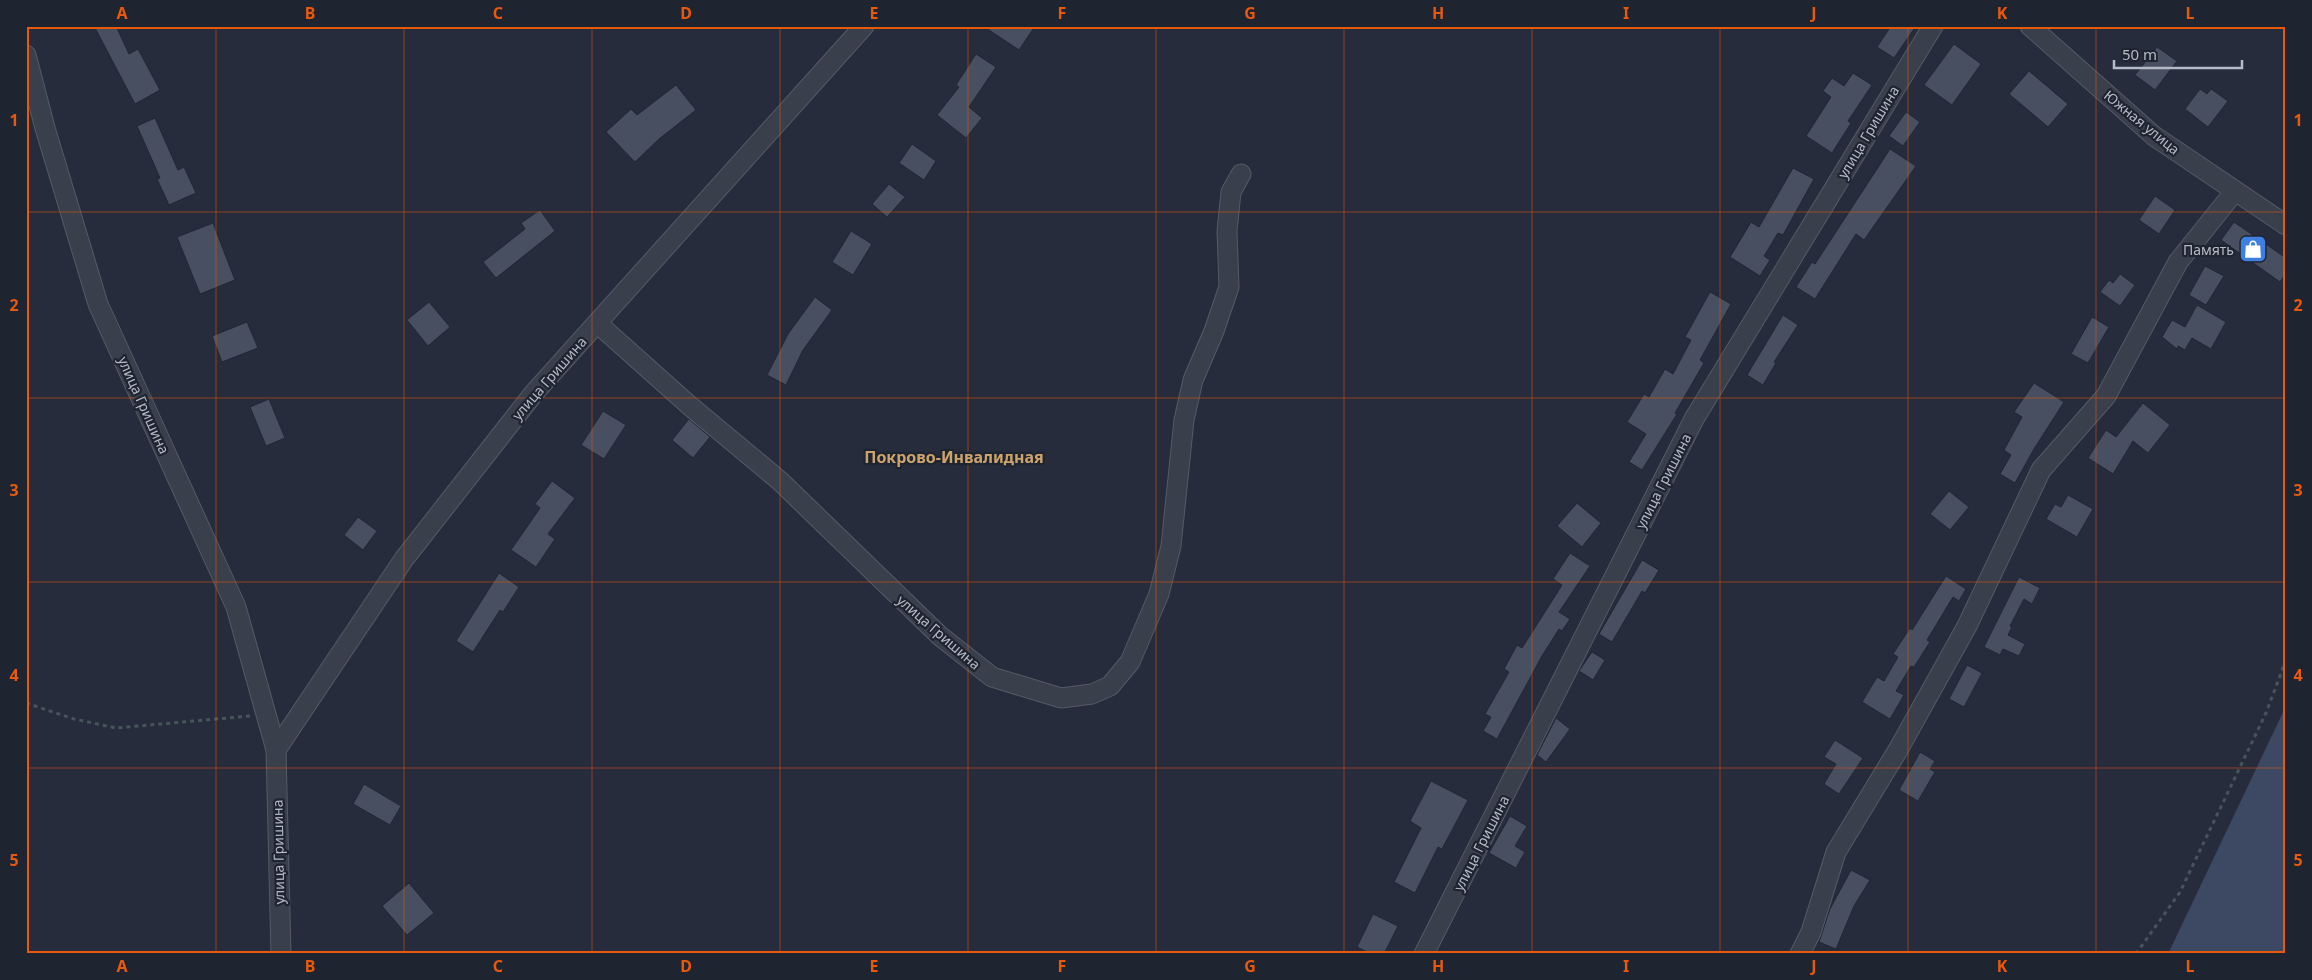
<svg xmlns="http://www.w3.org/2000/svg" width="2312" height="980" font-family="'Noto Sans',sans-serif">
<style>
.water{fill:#3d4863}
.building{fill:#474f60;stroke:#212633}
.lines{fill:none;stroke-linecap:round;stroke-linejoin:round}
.minor-casing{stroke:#555a67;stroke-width:21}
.path{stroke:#46555a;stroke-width:3;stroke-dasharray:4 4;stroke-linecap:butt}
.minor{stroke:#3a3f4c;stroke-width:19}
.grid{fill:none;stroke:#e8590c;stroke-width:1;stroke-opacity:0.55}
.labels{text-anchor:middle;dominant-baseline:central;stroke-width:4.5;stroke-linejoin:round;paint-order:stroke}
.street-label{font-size:14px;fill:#b5bac7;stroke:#1f2431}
.poi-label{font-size:14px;fill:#b5bac7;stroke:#1f2431;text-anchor:end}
.quarter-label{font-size:16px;font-weight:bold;fill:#cca36c;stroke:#1f2431}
.neatline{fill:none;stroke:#e8590c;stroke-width:2}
.grid-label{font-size:16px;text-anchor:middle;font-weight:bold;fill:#e8590c}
</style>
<rect width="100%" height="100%" fill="#262c3c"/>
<polygon class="water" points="2286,706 2286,954 2168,954"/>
<g class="building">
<polygon points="94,26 116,26 129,54 138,49 160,90 135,104"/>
<polygon points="983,26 1035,26 1019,50"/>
<polygon points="1891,26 1916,26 1894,58 1877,47"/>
<polygon points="1954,44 1981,64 1952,105 1924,85"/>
<polygon points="2157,47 2177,61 2155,90 2135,75"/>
<polygon points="976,54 996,67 969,107 982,118 966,138 937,115 959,87 956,85"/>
<polygon points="2029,71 2068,104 2048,127 2009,94"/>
<polygon points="1853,73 1872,85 1848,121 1851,123 1832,153 1806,136 1831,97 1823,91 1832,78 1844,86"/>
<polygon points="676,85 696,110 659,139 635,162 606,132 631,109 637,115"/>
<polygon points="2200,89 2207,94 2211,89 2228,101 2208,127 2185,109"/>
<polygon points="1906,112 1920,122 1903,146 1889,136"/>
<polygon points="155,118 178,170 184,167 196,193 169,205 157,179 160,178 137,126"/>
<polygon points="912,144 936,161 924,180 899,163"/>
<polygon points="1890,149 1916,166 1864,240 1856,234 1815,299 1796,287 1812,262 1815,264"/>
<polygon points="1793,168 1814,179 1783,235 1778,233 1764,256 1770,260 1760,276 1730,257 1751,222 1759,227"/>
<polygon points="889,184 905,197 887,217 872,204"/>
<polygon points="2155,196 2175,210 2159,234 2139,220"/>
<polygon points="540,210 555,231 496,278 483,262 525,229 521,223"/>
<polygon points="2234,222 2286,258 2286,273 2280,282 2221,240"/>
<polygon points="213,223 235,280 200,294 177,237"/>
<polygon points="851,231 872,244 853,275 832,262"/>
<polygon points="2205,266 2224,276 2206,305 2189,295"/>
<polygon points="2120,274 2135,285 2120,306 2100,292 2109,280 2113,283"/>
<polygon points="1710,292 1731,304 1700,360 1704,363 1675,413 1677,414 1642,470 1629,462 1646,434 1627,422 1644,394 1649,397 1665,369 1673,374 1691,340 1685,337"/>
<polygon points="815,297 832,310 803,350 786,385 767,375 788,334"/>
<polygon points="429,302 450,327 428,346 407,320"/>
<polygon points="2197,305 2226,322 2211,349 2192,338 2185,350 2178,346 2177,349 2162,337 2172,320 2185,327"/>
<polygon points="1783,315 1798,325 1774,362 1776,363 1763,385 1747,375"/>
<polygon points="2092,317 2109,327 2088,363 2071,354"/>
<polygon points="247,322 258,348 222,362 212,336"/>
<polygon points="2034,383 2064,402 2034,449 2015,483 2000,474 2011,455 2004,450 2022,417 2014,412"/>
<polygon points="269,399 285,438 266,446 250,407"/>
<polygon points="2143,403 2170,425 2148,453 2133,441 2113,474 2088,458 2106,430 2116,437"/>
<polygon points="603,411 626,425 604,459 581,445"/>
<polygon points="689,419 710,437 693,458 672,440"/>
<polygon points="552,481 575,498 548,534 555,539 536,567 511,550 540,508 535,504"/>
<polygon points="1949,491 1969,507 1950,530 1930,514"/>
<polygon points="2068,495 2093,509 2077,537 2046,519 2055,504 2061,507"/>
<polygon points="1577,503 1601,523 1582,547 1557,526"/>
<polygon points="358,517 377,531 363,550 344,535"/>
<polygon points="1570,553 1590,566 1559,612 1570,619 1562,631 1559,629 1542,656 1497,739 1483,731 1491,717 1485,714 1509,672 1504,669 1517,645 1522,648 1562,585 1553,579"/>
<polygon points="1642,560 1659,570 1645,593 1642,591 1612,642 1599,634"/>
<polygon points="499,573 519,587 503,612 500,610 473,652 456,641"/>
<polygon points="1946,576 1966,589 1959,601 1953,597 1927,640 1930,642 1914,667 1911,666 1896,691 1904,695 1890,719 1862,702 1877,677 1884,681 1898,657 1893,654 1910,628 1912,630"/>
<polygon points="2019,577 2040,588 2032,604 2024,599 2010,626 2012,627 2008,635 2025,644 2019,656 2003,649 2000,655 1984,647"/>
<polygon points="1592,652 1605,660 1593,680 1579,671"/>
<polygon points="1967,665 1982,673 1964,707 1949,699"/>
<polygon points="1556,718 1570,729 1546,762 1537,755"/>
<polygon points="1835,740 1863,758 1839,794 1824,784 1836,764 1824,757"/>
<polygon points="1920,752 1935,761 1930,769 1935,772 1918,801 1899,790"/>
<polygon points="1431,781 1468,800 1442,849 1438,847 1415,893 1394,882 1421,828 1410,821"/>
<polygon points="364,784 401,806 390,825 353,804"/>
<polygon points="1510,816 1527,826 1515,846 1525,852 1516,868 1489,853"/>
<polygon points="1851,870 1870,880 1854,906 1836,949 1819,942 1830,909"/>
<polygon points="409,883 434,913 407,935 382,906"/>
<polygon points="1373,914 1398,926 1384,954 1371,954 1357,947"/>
</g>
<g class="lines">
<g class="minor-casing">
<g id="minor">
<polyline points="2030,26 2154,136 2286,225"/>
<polyline points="26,55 45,128 98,304 236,607 276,750 281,954"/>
<polyline points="597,323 690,406 780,481 940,636 992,677 1061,698 1092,694 1110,686 1130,662 1159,594 1171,546 1184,420 1193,380 1214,331 1229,287 1227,231 1231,192 1241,174"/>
<polyline points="276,750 404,559 534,393 864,26"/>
<polyline points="1424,954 1694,419 1933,26"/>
<polyline points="1800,954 1811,932 1836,852 1898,750 1967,626 2041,470 2106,396 2178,262 2235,191"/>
</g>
</g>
<g class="path">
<polyline points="26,703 74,719 116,728 250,716"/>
<polyline points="2136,954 2180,892 2266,713 2286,660"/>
</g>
<use href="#minor" class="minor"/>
</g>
<path class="grid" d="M216 26V954M404 26V954M592 26V954M780 26V954M968 26V954M1156 26V954M1344 26V954M1532 26V954M1720 26V954M1908 26V954M2096 26V954M26 212H2286M26 398H2286M26 582H2286M26 768H2286"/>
<defs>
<g id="shop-square" transform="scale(1.4375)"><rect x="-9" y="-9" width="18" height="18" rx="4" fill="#3f7fe0" stroke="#1f2431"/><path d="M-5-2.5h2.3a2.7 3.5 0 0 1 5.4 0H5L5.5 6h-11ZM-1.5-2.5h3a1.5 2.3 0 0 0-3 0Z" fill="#fff"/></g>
</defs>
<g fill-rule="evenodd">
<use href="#shop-square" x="2253" y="249"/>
</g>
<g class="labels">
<g class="street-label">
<text transform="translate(2142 122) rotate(39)">Южная улица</text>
<text transform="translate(1868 132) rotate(-59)">улица Гришина</text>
<text transform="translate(549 378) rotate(-49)">улица Гришина</text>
<text transform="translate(144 405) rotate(66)">улица Гришина</text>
<text transform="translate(1663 481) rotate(-63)">улица Гришина</text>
<text transform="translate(939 632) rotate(41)">улица Гришина</text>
<text transform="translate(1481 843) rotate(-63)">улица Гришина</text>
<text transform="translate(278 852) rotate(-91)">улица Гришина</text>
</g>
<g class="poi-label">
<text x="2234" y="249">Память</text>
</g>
<g class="quarter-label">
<text x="954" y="457">Покрово-Инвалидная</text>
</g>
</g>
<rect width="2312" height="980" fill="none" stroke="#1f2431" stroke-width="55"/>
<path d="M2114 60v8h128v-8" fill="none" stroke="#b5bac7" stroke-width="2.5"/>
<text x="2122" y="60" font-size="15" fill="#b5bac7" stroke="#1f2431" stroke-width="4" paint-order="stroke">50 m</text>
<rect x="28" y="28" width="2256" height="924" class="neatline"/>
<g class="grid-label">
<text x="122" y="19">A</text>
<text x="310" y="19">B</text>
<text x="498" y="19">C</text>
<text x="686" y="19">D</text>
<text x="874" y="19">E</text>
<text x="1062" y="19">F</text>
<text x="1250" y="19">G</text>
<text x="1438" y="19">H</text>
<text x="1626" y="19">I</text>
<text x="1814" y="19">J</text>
<text x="2002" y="19">K</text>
<text x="2190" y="19">L</text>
<text x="14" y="126">1</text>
<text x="2298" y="126">1</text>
<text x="14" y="311">2</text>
<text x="2298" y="311">2</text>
<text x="14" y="496">3</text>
<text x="2298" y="496">3</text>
<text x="14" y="681">4</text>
<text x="2298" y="681">4</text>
<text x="14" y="866">5</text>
<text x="2298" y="866">5</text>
<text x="122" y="972">A</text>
<text x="310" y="972">B</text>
<text x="498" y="972">C</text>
<text x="686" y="972">D</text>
<text x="874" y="972">E</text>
<text x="1062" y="972">F</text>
<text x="1250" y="972">G</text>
<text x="1438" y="972">H</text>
<text x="1626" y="972">I</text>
<text x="1814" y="972">J</text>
<text x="2002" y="972">K</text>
<text x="2190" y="972">L</text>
</g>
</svg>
